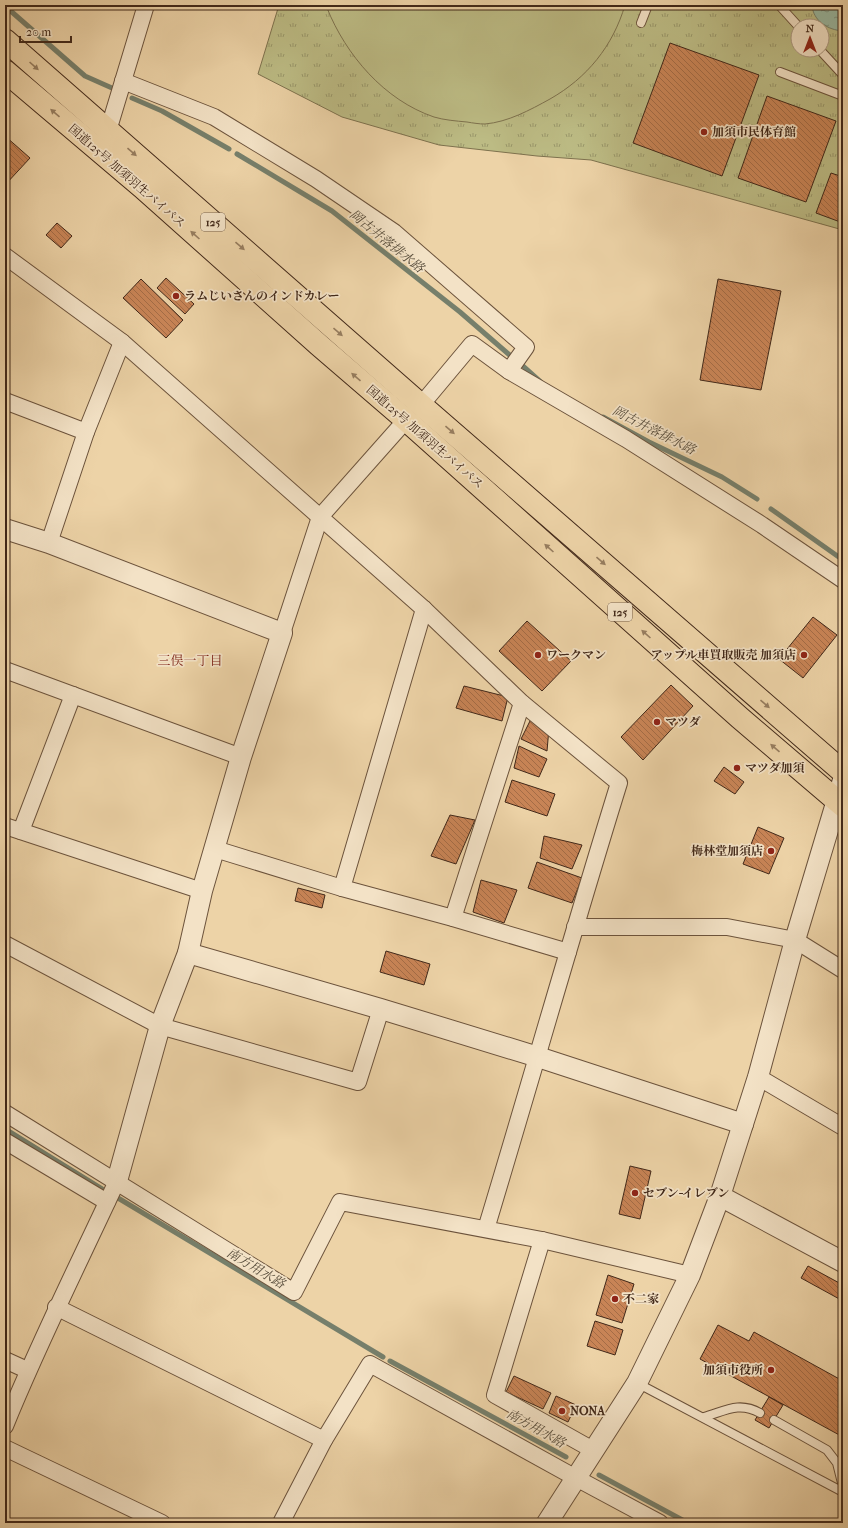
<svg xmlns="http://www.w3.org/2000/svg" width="848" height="1528" font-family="'IM FELL French Canon','Noto Serif JP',serif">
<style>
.park{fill:url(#park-tufts);stroke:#7e724e;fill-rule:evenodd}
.pitch{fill:#bcbb84;stroke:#7e724e}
.water{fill:url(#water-ripples);stroke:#767f6b}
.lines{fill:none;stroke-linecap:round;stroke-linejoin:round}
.stream{stroke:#767f6b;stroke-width:5}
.building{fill:url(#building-back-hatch);stroke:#412819}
.service-casing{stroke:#6c533c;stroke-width:10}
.minor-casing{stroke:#6c533c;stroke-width:18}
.tertiary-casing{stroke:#6c533c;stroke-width:22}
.trunk-casing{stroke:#412819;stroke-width:24}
.service{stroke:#f3e2c6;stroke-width:8}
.minor{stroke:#f3e2c6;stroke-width:16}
.tertiary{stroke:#f3e2c6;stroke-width:20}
.trunk{stroke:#edd3a7;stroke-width:22}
.oneway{fill:#977e60}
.poi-dot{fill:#8f2418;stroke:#f3e2c6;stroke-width:1.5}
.labels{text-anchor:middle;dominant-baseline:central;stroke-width:3.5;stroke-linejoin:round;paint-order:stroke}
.shield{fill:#f3e2c6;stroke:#76604d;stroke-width:1}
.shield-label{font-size:11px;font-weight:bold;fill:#412819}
.poi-label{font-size:12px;font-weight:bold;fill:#412819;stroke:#f3e2c6;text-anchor:start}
.street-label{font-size:12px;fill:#412819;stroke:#f3e2c6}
.water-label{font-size:13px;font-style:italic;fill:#574c3b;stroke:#f3e2c6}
.neighbourhood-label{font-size:13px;fill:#7a1f14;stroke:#f3e2c6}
</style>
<defs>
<pattern id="park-tufts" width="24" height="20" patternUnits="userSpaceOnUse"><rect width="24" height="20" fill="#bcbb84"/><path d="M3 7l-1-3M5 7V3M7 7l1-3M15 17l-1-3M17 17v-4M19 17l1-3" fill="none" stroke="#9a986b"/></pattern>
<pattern id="water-ripples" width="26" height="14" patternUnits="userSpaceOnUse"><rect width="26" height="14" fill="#9ab9a2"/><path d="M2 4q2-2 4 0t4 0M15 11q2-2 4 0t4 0" fill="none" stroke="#7f9683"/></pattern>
<pattern id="building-back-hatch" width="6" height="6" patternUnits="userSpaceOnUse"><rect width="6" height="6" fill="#c88456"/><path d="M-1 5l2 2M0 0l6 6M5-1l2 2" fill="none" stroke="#a46c46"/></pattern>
</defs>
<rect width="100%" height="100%" fill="#edd3a7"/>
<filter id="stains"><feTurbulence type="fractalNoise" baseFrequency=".005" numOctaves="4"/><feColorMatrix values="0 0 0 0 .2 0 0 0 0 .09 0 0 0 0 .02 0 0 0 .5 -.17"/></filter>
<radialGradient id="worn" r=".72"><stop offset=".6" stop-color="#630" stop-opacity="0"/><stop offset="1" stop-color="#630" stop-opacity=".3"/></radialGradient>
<path class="park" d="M279 5H843V230L591 160 537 156 439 145 342 117 258 74ZM798 26H822V50H798Z"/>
<path class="pitch" d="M327 5H625C613 46 587 78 550 99 530 110 508 122 485 124 479 124 473 123 467 122 456 121 444 120 434 117 384 100 346 55 327 8Z"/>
<path class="water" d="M812 5H843V31C828 30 813 21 812 5Z"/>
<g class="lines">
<g class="stream">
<polyline points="5,6 85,76 112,88"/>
<polyline points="132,98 162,111 229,149"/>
<polyline points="237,154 332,211 460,312 513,358"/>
<polyline points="522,365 541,382"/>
<polyline points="603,417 649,442 722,477 757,499"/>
<polyline points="771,509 843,560"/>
<polyline points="5,1129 102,1189"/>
<polyline points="118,1198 383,1357"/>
<polyline points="390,1361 566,1457"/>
<polyline points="599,1475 688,1523"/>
</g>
</g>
<g class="building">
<polygon points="670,43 759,75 722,176 633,143"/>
<polygon points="767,96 836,121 806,202 738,178"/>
<polygon points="5,136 30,158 5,185"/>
<polygon points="831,173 843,177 843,223 816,213"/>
<polygon points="57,223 72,236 61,248 46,235"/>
<polygon points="166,278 194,304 185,314 157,288"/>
<polygon points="141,279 183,320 166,338 123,298"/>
<polygon points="718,279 781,291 761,390 700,380"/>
<polygon points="813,617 837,635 803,678 779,659"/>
<polygon points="527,621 571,661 542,691 499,651"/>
<polygon points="671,685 693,706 643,760 621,737"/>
<polygon points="464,686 508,697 502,721 456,708"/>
<polygon points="531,719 549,728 547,751 521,739"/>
<polygon points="519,746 547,759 539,777 514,768"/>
<polygon points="724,767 744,782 735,794 714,781"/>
<polygon points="512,780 555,794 547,816 505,802"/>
<polygon points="450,815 475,820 456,864 431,856"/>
<polygon points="758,827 784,838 769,874 743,864"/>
<polygon points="544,836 582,845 572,869 540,858"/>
<polygon points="537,862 582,878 572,903 528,888"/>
<polygon points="481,880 517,890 504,923 473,912"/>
<polygon points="298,888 325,895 322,908 295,901"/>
<polygon points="386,951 430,964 424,985 380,972"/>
<polygon points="630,1166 651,1171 640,1219 619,1214"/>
<polygon points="808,1266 843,1285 843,1301 801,1278"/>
<polygon points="608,1275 634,1284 622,1323 596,1315"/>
<polygon points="595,1321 623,1330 615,1355 587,1346"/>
<polygon points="718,1325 749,1341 754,1332 843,1381 843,1437 700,1359"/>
<polygon points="514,1376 551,1393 543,1409 506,1392"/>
<polygon points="556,1396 576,1405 568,1422 549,1413"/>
<polygon points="769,1397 783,1405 769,1428 755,1420"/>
</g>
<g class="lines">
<g class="service-casing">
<g id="service">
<polyline points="779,5 798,26"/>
<polyline points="641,23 648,5"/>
<polyline points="820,50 843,75"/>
<polyline points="780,72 843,96"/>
<polyline points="637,1383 843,1492"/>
<path d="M704 1417C725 1411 739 1401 760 1413"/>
<polyline points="774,1420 827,1450 837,1463 843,1487"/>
</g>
</g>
<g class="minor-casing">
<g id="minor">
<polyline points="123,81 214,117 316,179 394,232 526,347 509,371"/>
<polyline points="108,131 146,5"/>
<path d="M5 256 122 342 424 609 522 703 619 783C573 931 531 1080 486 1229"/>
<polyline points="5,401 86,432"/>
<polyline points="421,405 472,344 509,371 626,439 762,525 843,580"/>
<polyline points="49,543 86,432 122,342"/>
<polyline points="282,633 320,517 406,420"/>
<polyline points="5,670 241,757"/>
<polyline points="5,826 202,891"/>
<polyline points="21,831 73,695"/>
<polyline points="215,849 342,888 453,918 568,952"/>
<polyline points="342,888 424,609"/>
<polyline points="453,918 522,703"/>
<polyline points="575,927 727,927 795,940 843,970"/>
<polyline points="5,944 160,1026 358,1082 381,1009"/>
<polyline points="758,1077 843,1127"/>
<polyline points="5,1113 294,1292 340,1202 542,1240 690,1275"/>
<polyline points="5,1141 107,1202"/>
<polyline points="542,1240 495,1395 593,1450"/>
<polyline points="56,1307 324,1440"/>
<polyline points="5,1360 27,1370"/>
<path d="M5 1426C39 1342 79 1263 117 1181"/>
<polyline points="5,1448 162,1523"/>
<polyline points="281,1523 324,1440 370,1364 576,1478 660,1523"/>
</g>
</g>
<g class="tertiary-casing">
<g id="tertiary">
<polyline points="5,529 49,543 282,633 241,757 202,891 188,953 160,1026 117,1181"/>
<polyline points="188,953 381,1009 538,1057 743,1124"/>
<polyline points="720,1196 843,1262"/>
<polyline points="547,1523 637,1383 690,1275 720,1196 758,1077 795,940 843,780"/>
</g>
</g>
<g class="trunk-casing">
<g id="trunk">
<polyline points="5,40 421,405 843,772"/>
<polyline points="5,71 142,187 319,345 406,420 740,718 843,806"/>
</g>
</g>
<use href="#service" class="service"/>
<use href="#minor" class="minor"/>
<use href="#tertiary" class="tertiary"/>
<use href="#trunk" class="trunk"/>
</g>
<defs><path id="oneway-solid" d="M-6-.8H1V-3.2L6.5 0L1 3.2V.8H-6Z"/></defs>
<g class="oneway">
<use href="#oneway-solid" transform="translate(34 66) rotate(42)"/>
<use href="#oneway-solid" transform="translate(55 113) rotate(-139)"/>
<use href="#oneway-solid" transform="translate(132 152) rotate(41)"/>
<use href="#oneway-solid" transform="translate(195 235) rotate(-138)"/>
<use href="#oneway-solid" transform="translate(240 246) rotate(41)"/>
<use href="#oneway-solid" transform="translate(338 332) rotate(41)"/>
<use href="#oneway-solid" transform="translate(356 377) rotate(-139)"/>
<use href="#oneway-solid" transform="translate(450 430) rotate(41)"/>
<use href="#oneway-solid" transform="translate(549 548) rotate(-138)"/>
<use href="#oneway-solid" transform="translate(601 561) rotate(41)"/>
<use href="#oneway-solid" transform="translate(646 634) rotate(-138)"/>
<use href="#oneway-solid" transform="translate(765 704) rotate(41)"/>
<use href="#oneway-solid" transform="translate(775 748) rotate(-139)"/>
</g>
<g class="poi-dot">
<circle cx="704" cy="132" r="4"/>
<circle cx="176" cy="296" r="4"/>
<circle cx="538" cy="655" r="4"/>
<circle cx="804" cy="655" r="4"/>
<circle cx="657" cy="722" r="4"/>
<circle cx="737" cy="768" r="4"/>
<circle cx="771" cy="851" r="4"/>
<circle cx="635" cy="1193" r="4"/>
<circle cx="615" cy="1299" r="4"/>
<circle cx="771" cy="1370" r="4"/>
<circle cx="562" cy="1411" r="4"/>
</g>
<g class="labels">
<g class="shield">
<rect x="201" y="213" width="24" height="18" rx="3"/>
<rect x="608" y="603" width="24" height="18" rx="3"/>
</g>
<g class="shield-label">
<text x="213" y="222">125</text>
<text x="620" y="612">125</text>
</g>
<g class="poi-label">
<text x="712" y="132">加須市民体育館</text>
<text x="184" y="296">ラムじいさんのインドカレー</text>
<text x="546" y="655">ワークマン</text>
<text x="796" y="655" text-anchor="end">アップル車買取販売 加須店</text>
<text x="665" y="722">マツダ</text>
<text x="745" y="768">マツダ加須</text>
<text x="763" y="851" text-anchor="end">梅林堂加須店</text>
<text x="643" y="1193">セブン-イレブン</text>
<text x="623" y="1299">不二家</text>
<text x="763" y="1370" text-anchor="end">加須市役所</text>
<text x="570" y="1411">NONA</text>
</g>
<g class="street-label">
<text transform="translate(127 176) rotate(41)">国道125号 加須羽生バイパス</text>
<text transform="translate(425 437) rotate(41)">国道125号 加須羽生バイパス</text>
</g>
<g class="water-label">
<text transform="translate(387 241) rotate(39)">岡古井落排水路</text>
<text transform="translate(654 430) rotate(27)">岡古井落排水路</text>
<text transform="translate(256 1268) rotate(31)">南方用水路</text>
<text transform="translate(536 1428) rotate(29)">南方用水路</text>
</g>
<g class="neighbourhood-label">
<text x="190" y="660">三俣一丁目</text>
</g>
</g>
<rect width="848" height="1528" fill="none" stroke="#edd3a7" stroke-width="20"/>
<rect x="6" y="6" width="836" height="1516" fill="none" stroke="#412819" stroke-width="2"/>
<rect x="10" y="10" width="828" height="1508" fill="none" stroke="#412819"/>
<g transform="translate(810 38)"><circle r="19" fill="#f3e2c6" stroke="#ac9881"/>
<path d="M0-3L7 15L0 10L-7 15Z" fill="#8f2418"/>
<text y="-6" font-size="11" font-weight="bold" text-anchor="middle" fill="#412819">N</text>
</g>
<path d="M20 36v6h51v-6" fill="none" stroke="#412819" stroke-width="2"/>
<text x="26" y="36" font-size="12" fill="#412819" stroke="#f3e2c6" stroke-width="3" paint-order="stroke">20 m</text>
<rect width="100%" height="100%" filter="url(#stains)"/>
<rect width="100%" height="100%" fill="url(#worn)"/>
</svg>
